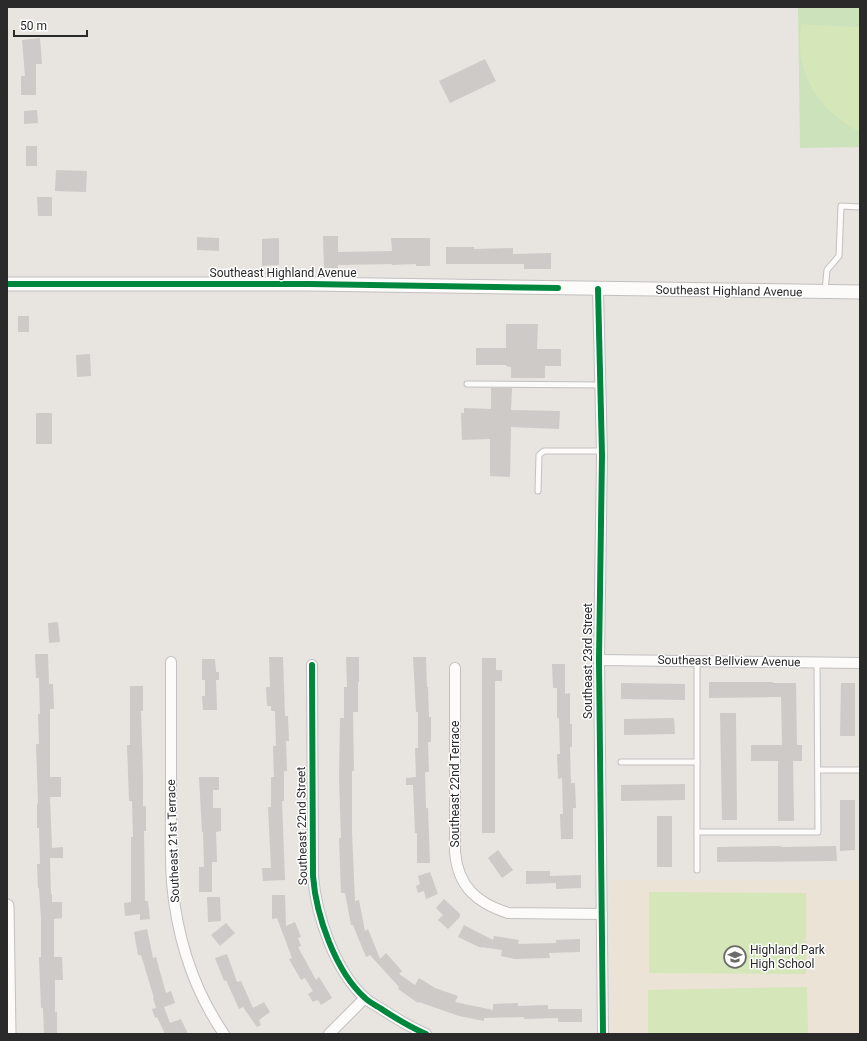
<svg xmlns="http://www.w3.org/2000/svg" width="867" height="1041" font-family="Roboto,sans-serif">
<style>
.education{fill:#ebe3d5}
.green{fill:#cbe2ba}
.pitch{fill:#d5e6b8}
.building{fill:#cdcac7}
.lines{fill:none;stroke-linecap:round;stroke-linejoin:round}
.service-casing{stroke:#c2c0c1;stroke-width:7}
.minor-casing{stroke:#c2c0c1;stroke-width:12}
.tertiary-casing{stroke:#c2c0c1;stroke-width:15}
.service{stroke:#fcfbfa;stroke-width:5}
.minor{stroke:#fcfbfa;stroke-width:10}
.tertiary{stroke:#fcfbfa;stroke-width:13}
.cycleway-casing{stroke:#fff;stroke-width:8}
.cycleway{stroke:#00873e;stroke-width:6}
.labels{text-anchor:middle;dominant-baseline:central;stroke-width:3;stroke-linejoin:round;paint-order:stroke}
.street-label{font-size:12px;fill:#2a2a2a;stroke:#fff}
.poi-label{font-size:12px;fill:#2a2a2a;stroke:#fff;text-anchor:start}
</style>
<rect width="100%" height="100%" fill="#e8e4e0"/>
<polygon class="education" points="609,880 860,880 860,1034 611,1034"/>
<polygon class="green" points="798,7 860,7 860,147 800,148"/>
<g class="pitch">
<path d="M801 24 860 27V132C828 116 804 88 800 51 799 42 800 33 801 24Z"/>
<polygon points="649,892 806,893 806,974 649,973"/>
<polygon points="807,987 808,1034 648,1034 648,990"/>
</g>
<g class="building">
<polygon points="40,38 42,64 36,64 36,95 21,95 21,76 25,76 22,40"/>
<polygon points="485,59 496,81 450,103 439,81"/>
<polygon points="37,110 38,123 24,124 24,111"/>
<rect x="26" y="146" width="11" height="20"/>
<polygon points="56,170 87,171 86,192 55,191"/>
<polygon points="37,197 52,197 52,216 38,216"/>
<polygon points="323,236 338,236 338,252 392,251 391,238 430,238 430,266 416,266 416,264 392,265 392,264 338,265 338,268 324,268"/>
<polygon points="197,237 219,238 219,251 197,250"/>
<polygon points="279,238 279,265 262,266 262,239"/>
<polygon points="446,247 474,247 474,249 513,248 513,254 551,253 551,269 524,269 524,264 446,264"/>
<rect x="18" y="316" width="11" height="16"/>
<polygon points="506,324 538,324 537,349 561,349 561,366 545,366 545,378 511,378 511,367 506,366 506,365 476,365 476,348 506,348"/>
<polygon points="90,354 91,376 77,377 76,355"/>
<polygon points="491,388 512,388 511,410 560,411 559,429 511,427 510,477 490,476 490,439 462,440 461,413 464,413 464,408 491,409"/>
<rect x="36" y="413" width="16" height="31"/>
<polygon points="58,622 60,642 49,643 48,623"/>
<polygon points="35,654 48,654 49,684 53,684 54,709 50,709 50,777 61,777 61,797 50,797 52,848 63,847 63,858 50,858 51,894 52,894 52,902 62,902 62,918 54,919 54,957 62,957 63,980 55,980 55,1012 57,1012 57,1034 44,1034 43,1008 41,1008 39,957 41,957 41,919 39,888 38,888 37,864 40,864 39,828 37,828 37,804 38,803 36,744 39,744 38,714 40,714 39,678 36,678"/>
<polygon points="269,657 283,657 285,716 288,716 289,741 286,741 287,771 284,771 284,801 282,801 285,880 263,881 262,868 271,868 268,807 271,807 271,777 274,777 273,746 276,746 275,711 271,711 271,706 267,706 266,687 270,687"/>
<polygon points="346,657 359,657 359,682 358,682 358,712 353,712 354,771 352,771 352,832 355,901 359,900 365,931 368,929 380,959 386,953 402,971 399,974 415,985 419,978 435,988 458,996 455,1002 493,1010 493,1004 518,1003 518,1006 548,1005 548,1009 582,1009 582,1022 558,1022 558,1018 524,1019 524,1017 484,1018 484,1021 459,1016 419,1002 418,1003 398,989 399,987 370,955 366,957 353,925 351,925 345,893 341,893 339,838 341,838 339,778 340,718 344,718 344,687 347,687"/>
<polygon points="413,657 426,657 427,687 428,687 429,717 431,717 431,742 428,742 429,772 425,772 426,808 428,808 430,863 417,863 417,833 415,833 413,785 406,785 406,778 416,777 415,748 418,748 418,712 416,712"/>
<polygon points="482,658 496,658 496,670 502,670 502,681 495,681 495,833 482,833"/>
<polygon points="202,659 215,659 216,672 219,672 219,680 216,680 217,710 203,710 202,696 205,696 205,680 202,680"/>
<polygon points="552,664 565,664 565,694 570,693 570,724 572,724 572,747 570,747 571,783 575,783 576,808 573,808 573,839 561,839 560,814 563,814 562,778 558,779 557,754 560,754 559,718 557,718 557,688 553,688"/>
<polygon points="709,682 773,682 773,683 796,683 797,745 802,745 802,761 793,761 794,821 778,821 778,761 751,761 751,745 782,745 781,697 709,698"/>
<polygon points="621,683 685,684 685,700 621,699"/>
<polygon points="841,683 855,683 855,736 840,736"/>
<polygon points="130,686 143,686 143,711 141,711 143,775 143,806 146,806 146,831 144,831 145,901 148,901 150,919 140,920 140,914 125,916 124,903 131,902 131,837 133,837 132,801 129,801 127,745 130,745"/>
<polygon points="720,713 736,713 737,820 722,820"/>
<polygon points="674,718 675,734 624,735 624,719"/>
<polygon points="199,777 219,777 219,790 213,790 213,808 221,808 221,831 216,832 217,862 212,862 212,892 199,892 199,867 204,867 203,832 202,832"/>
<polygon points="685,784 685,800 621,801 621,785"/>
<polygon points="840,800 855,800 855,850 840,851"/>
<rect x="657" y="816" width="15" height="51"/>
<polygon points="781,846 781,847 836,846 837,861 717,862 717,847"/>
<polygon points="498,850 513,870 502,878 488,858"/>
<polygon points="526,871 550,871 550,876 581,875 581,888 556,889 556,883 526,884"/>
<polygon points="430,872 438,894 426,899 424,891 418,893 416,886 420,884 418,876"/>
<polygon points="272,895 285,895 286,926 295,922 301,937 298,938 301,946 298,947 316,980 319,977 332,998 321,1005 318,1000 313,1002 308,994 313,991 305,978 301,980 289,959 292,958 277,918 272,919"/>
<polygon points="207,897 220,897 221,921 208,922"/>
<polygon points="444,899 460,914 460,917 448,929 438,920 443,915 436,908"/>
<polygon points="226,923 235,933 220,946 211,935"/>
<polygon points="464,925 493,940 494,936 519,940 518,944 556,943 556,940 580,939 580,952 549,953 550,958 515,959 501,956 502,950 481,947 481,948 458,937"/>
<polygon points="147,929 153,958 156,957 166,993 171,991 175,1003 164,1007 170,1023 181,1019 188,1034 165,1034 157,1017 155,1018 152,1009 156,1008 153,998 154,998 141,955 138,955 134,932"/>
<polygon points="227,954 237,982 241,981 253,1008 264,1002 270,1012 259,1020 261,1025 257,1027 243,1007 239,1009 226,980 224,981 215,958"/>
</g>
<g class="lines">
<g class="service-casing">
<g id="service">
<polyline points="825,291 827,270 839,256 841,206 860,207"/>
<polyline points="467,384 601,385"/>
<polyline points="538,491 539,455 544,451 602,451"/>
<polyline points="697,661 697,870"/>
<polyline points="621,762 697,762"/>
<polyline points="818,770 860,770"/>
<polyline points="697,832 818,832 817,662"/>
</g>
</g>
<g class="minor-casing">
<g id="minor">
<polyline points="598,289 602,455 599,660 603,1034"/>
<polyline points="599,660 860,663"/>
<path d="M171 662C171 707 171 753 171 799 171 827 170 855 172 883 177 937 193 989 224 1034"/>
<path d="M312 665 313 876C316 915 335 971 365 998 369 1002 375 1005 380 1008 395 1018 410 1027 426 1034"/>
<path d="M455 668V852C458 887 477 903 508 913L602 914"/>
<polyline points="329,1034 365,998"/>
</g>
</g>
<g class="tertiary-casing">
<g id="tertiary">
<polyline points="7,284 309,284 860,292"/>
<polyline points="7,906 9,1034"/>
</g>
</g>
<use href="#service" class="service"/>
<use href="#minor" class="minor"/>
<use href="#tertiary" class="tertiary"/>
<g class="cycleway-casing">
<g id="cycleway">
<polyline points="7,284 309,284 558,288"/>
<polyline points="598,289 602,455 599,660 603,1034"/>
<path d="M312 665 313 876C316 915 335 971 365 998 369 1002 375 1005 380 1008 395 1018 410 1027 426 1034"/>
</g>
</g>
<use href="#cycleway" class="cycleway"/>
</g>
<defs>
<g id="school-ring" transform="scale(1.15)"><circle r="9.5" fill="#fff" stroke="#6c6b6a" stroke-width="1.5"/><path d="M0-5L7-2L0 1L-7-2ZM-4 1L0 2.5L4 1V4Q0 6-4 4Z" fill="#6c6b6a"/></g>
</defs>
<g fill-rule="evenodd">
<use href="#school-ring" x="735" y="957"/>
</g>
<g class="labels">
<g class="street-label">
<text x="283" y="273">Southeast Highland Avenue</text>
<text transform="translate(729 291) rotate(1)">Southeast Highland Avenue</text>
<text transform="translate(588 661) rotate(-90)">Southeast 23rd Street</text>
<text transform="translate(729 661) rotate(1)">Southeast Bellview Avenue</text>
<text transform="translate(455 784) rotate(-90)">Southeast 22nd Terrace</text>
<text transform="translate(302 826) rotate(-91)">Southeast 22nd Street</text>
<text transform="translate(173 841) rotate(-92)">Southeast 21st Terrace</text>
</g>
<g class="poi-label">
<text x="750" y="950">Highland Park<tspan x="750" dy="14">High School</tspan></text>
</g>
</g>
<rect width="867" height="1041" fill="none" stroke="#2a2a2a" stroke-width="16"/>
<path d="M14 30v6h73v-6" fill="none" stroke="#2a2a2a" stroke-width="2"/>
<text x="20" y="30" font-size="12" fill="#2a2a2a" stroke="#ffffff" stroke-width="3" paint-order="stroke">50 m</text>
</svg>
